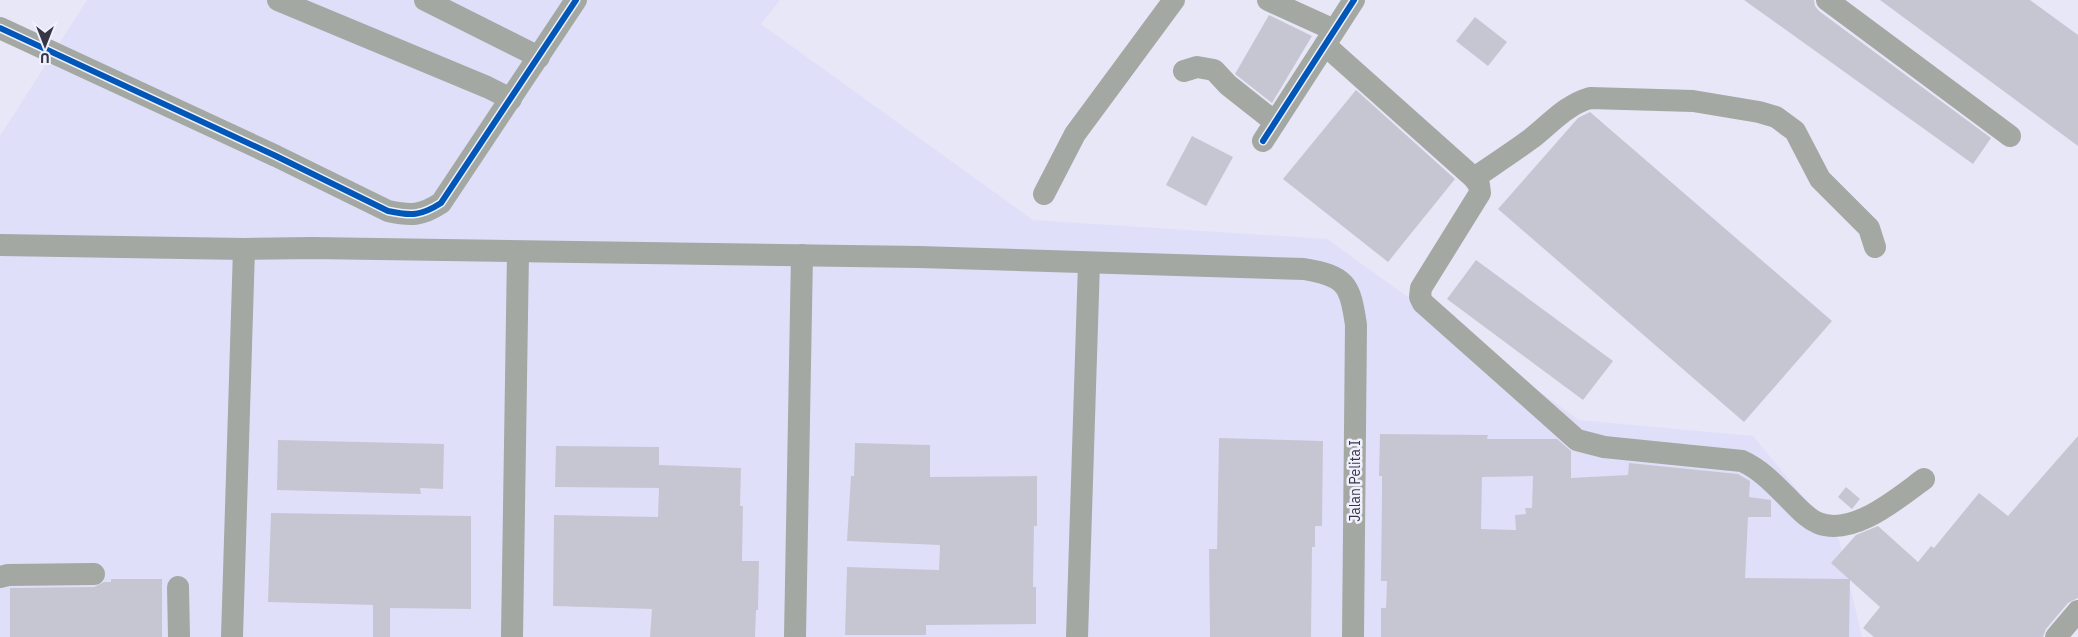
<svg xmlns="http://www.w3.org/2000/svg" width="2078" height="637" font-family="'IBM Plex Sans',sans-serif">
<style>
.built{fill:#e0dff9}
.building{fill:#c6c6d3;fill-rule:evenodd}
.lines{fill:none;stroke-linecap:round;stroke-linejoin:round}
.minor{stroke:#a3a8a3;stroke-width:22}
.cycleway-casing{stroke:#f0f0fe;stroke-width:9}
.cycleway{stroke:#0057b8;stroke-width:6}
.labels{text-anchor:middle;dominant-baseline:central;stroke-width:5;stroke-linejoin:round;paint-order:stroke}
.street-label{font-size:14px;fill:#373644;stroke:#f0f0fe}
</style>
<rect width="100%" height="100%" fill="#e8e7f7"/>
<polygon class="built" points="87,0 780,0 761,24 1033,220 1327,239 1579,420 1753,436 1839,540 1862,637 0,637 0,136"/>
<g class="building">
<polygon points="1744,0 1814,0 1815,6 1819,11 1991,138 1973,164"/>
<polygon points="1880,0 2030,0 2078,35 2078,146"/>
<polygon points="1269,15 1312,36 1272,103 1235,74"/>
<polygon points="1475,17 1507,42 1488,66 1456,41"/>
<polygon points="1356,90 1455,179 1388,262 1283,179"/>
<polygon points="1590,112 1832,321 1744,422 1498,209 1578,118"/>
<polygon points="1192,136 1233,157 1206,206 1166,185"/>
<polygon points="1476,260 1613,361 1583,400 1447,299"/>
<path d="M1380 434 1488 435 1487 439H1557L1571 451V478L1628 475 1629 463 1738 474 1750 481 1749 497 1771 500V517H1748L1745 578 1850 579 1849 637H1381V608H1386L1387 581H1381L1382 496V476H1379ZM1533 476 1532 508H1525L1526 514 1515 515 1516 530 1481 529 1482 477Z"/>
<polygon points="2078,436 2078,598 2068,603 2046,629 2043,637 1874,637 1863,628 1880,607 1831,563 1856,535 1878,526 1918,562 1931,546 1934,548 1979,493 2008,516"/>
<polygon points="1219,438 1323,441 1322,526 1315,526 1315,547 1312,547 1311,637 1210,637 1209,549 1217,549"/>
<polygon points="278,440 444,444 443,489 420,488 421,494 277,490"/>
<polygon points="855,443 930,445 930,477 1037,476 1037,526 1034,526 1033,587 1036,587 1036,624 926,625 926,635 845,635 847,567 939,570 940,545 847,541 851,476 854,476"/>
<polygon points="556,446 659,447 659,465 741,468 740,506 743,506 742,561 759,561 758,610 756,610 755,637 650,637 652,609 553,606 554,515 658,517 659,488 555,487"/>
<polygon points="1846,487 1860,499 1852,509 1838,497"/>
<polygon points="271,513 471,516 471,609 390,608 390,637 373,637 373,605 268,602"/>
<polygon points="111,579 162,579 162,637 10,637 10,588 94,587 104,582 111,582"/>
</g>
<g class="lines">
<g class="minor">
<polyline points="278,0 487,87 511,99"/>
<polyline points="425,0 539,57"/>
<polyline points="1268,0 1334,30"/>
<polyline points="1827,0 2010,136"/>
<path d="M0 28 276 156 388 211C411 216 421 216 441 203L576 0"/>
<path d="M1325 45 1474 178 1479 185 1480 193 1421 288 1420 297 1423 303 1577 440 1604 447 1742 461C1762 470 1776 486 1792 502 1800 510 1808 519 1818 523 1853 537 1898 498 1924 479"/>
<polyline points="1184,71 1197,67 1214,70 1228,85 1275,122"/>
<polyline points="1263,141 1354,0"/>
<path d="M1474 178C1493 165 1513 152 1532 138 1551 123 1566 105 1590 98L1693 101 1759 112 1776 117 1795 131 1820 179 1869 228 1875 247"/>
<polyline points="1044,194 1075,134 1174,0"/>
<path d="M0 245 244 249 312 248 919 257 1304 269C1346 276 1350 284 1356 325L1353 637"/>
<polyline points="0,577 8,575 94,574"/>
<polyline points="178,587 179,637"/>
<polyline points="232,637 244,249"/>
<polyline points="512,637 518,252"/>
<polyline points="795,637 802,255"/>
<polyline points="1077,637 1089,263"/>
<polyline points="2056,637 2078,611"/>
</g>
<g class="cycleway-casing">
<g id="cycleway">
<path d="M0 28 276 156 388 211C411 216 421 216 441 203L576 0"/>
<polyline points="1263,141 1354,0"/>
</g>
</g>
<use href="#cycleway" class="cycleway"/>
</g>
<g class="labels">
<g class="street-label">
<text transform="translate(1355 481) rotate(-90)">Jalan Pelita I</text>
</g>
</g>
<g transform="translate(45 45) rotate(180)" stroke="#f0f0fe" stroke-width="4" paint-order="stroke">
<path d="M0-4L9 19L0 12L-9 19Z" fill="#373644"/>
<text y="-8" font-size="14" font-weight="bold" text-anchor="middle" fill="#373644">U</text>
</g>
</svg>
